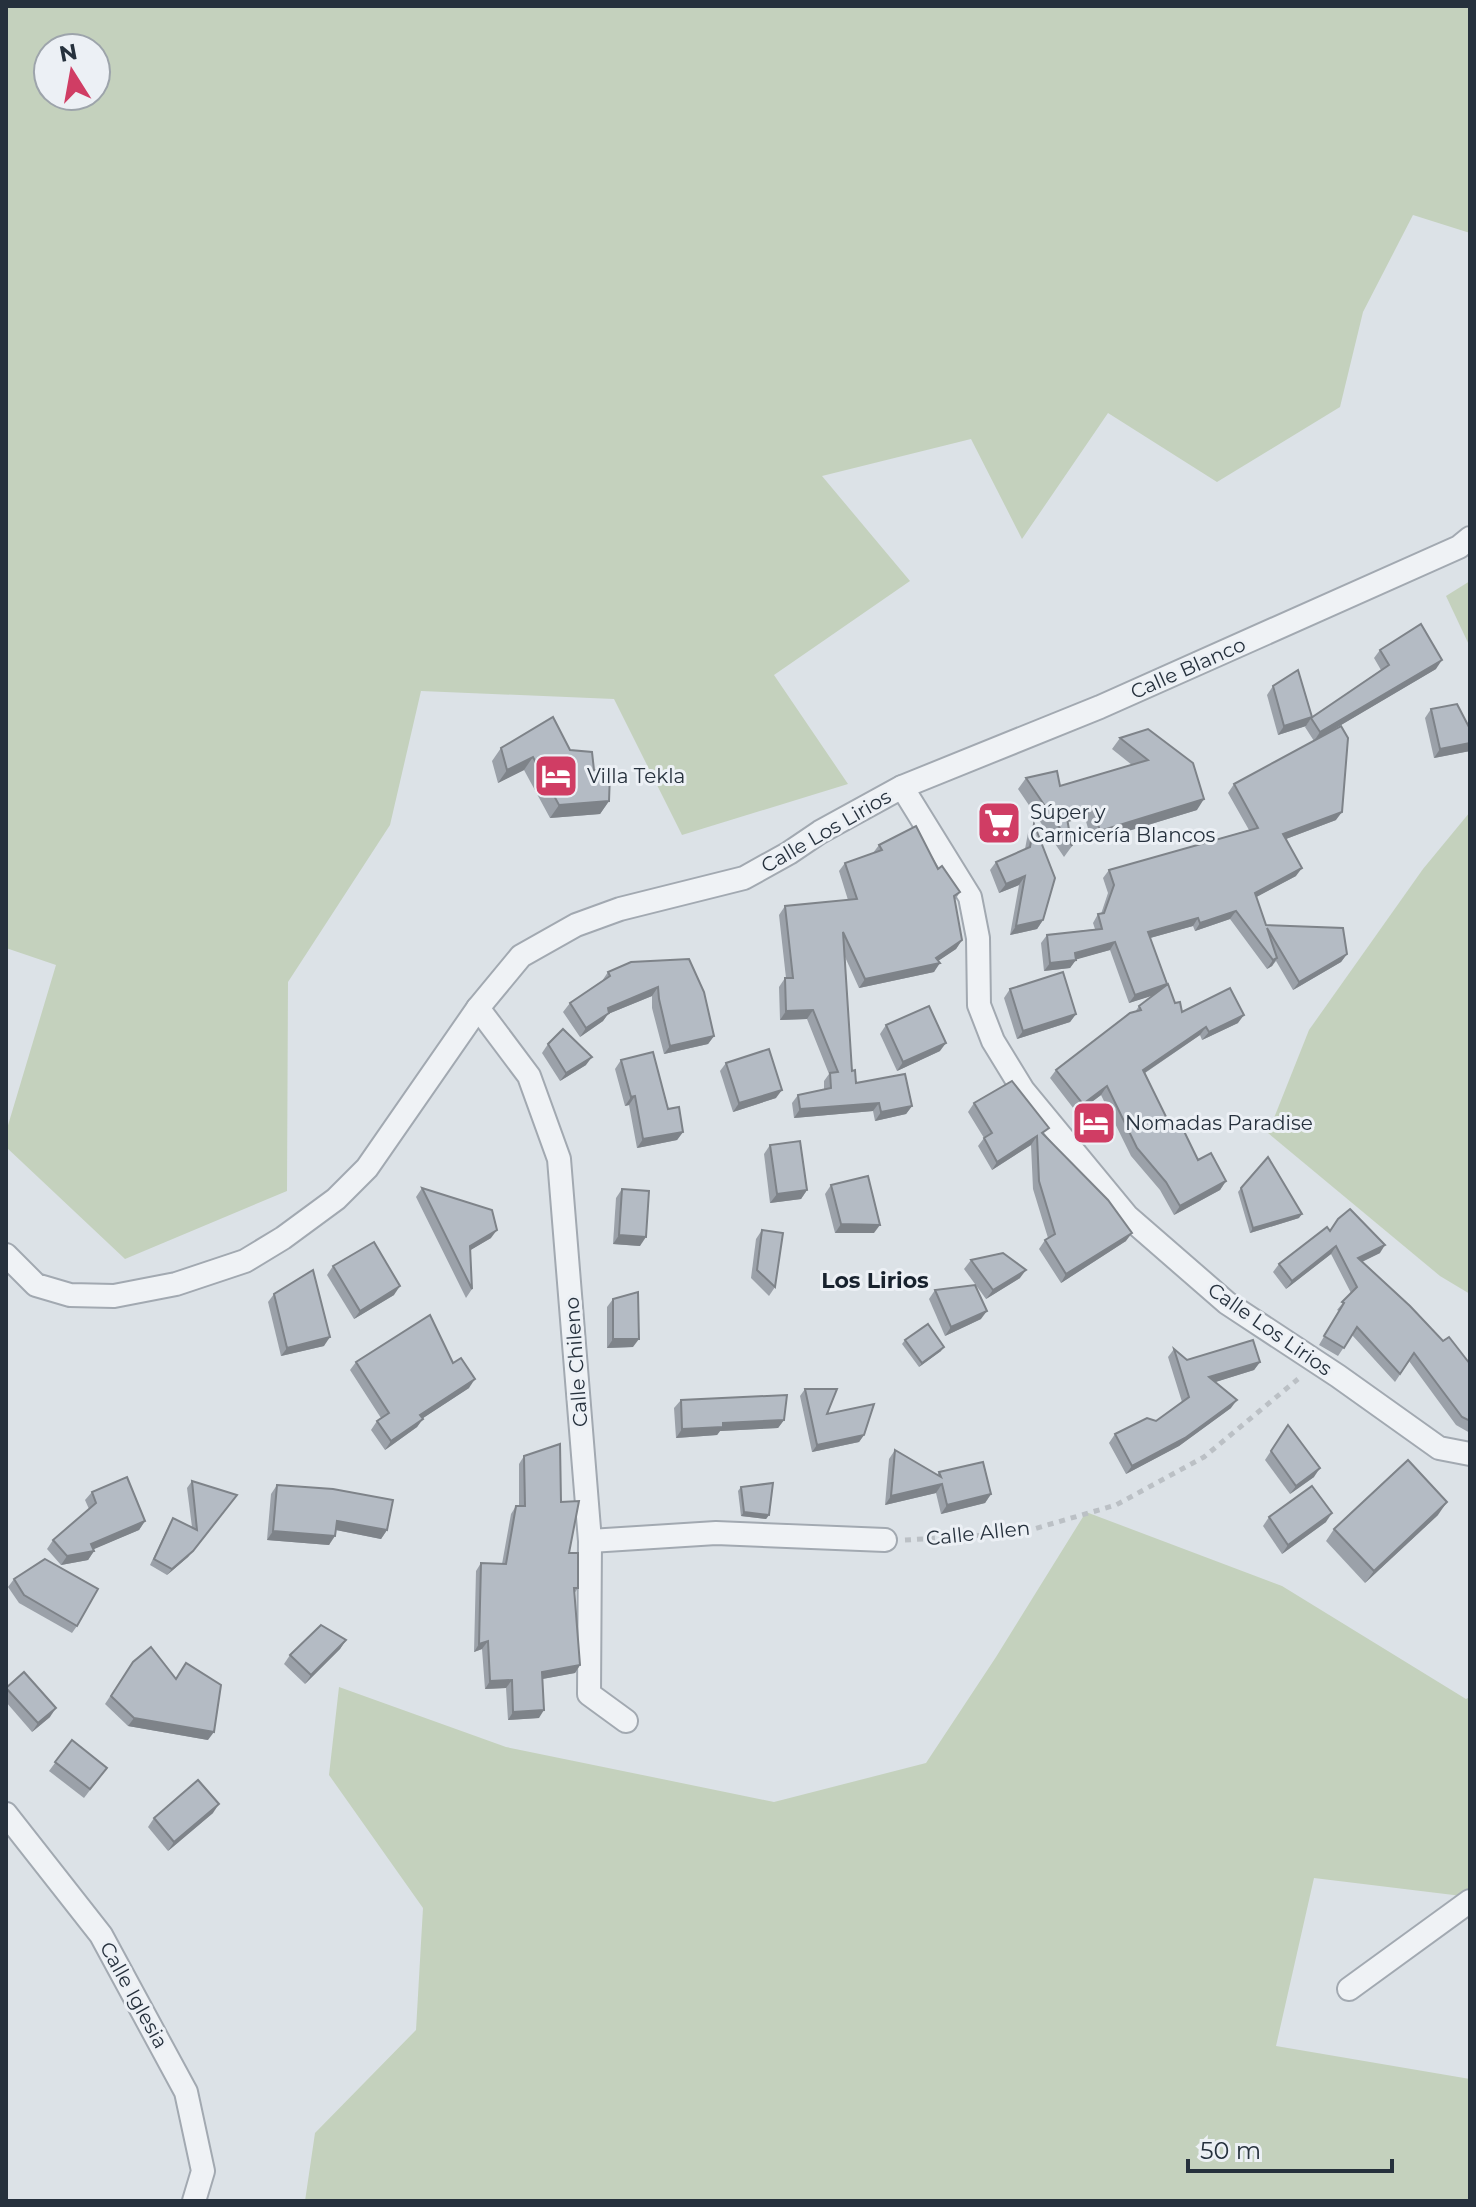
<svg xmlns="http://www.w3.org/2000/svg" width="1476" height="2207" font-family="Montserrat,sans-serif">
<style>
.green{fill:#c4d1bd;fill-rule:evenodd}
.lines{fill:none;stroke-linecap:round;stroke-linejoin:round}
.street-casing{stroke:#a2a9b1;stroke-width:26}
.path{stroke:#bbc0c5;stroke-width:5;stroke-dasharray:6 6;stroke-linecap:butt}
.street{stroke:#eff2f5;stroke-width:22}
.wall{fill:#9ba1a9}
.shaded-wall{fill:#7e8389}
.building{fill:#b4bbc4;stroke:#7e8389;stroke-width:2}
.labels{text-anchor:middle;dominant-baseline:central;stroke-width:6;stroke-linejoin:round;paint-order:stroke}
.street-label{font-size:20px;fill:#26313d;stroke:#ecf0f5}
.poi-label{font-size:20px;fill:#26313d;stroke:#ecf0f5;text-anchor:start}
.neighbourhood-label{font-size:22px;font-weight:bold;fill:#18222e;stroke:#ecf0f5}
</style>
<rect width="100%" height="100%" fill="#dce2e7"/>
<g class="green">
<path d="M6 6H1470V233L1413 215 1363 312 1340 407 1217 482 1108 413 1022 539 971 439 822 476 910 581 774 675 848 784 682 835 614 699 421 691 390 825 288 982 287 1191 125 1259 6 1147V1132L56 965 6 948ZM48 48H96V96H48Z"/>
<polygon points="1470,581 1470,647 1446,596"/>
<polygon points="1470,812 1470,1294 1440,1276 1268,1133 1309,1030 1423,869"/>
<polygon points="1086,1512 1282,1586 1466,1699 1470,1697 1470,1897 1314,1878 1276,2046 1470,2079 1470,2201 305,2201 315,2133 416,2030 423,1908 329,1775 339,1687 506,1747 774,1802 926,1763 996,1657"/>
</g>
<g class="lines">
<g class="street-casing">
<g id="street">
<polyline points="902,787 970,897 978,938 979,1005 993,1041 1023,1090 1127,1216 1227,1303 1338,1376 1439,1448 1470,1454"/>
<polyline points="478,1008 529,1076 559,1159 590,1541 589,1694 626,1721"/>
<polyline points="6,1255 36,1285 70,1295 114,1296 176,1284 245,1261 283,1238 336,1199 367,1168 478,1008 521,956 576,925 620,909 744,878 789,853 820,832 902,787 1100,707 1459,547 1470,538"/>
<polyline points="590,1541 716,1533 885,1540"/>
<polyline points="6,1814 101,1935 186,2092 203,2171 194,2201"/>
<polyline points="1349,1989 1470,1901"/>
</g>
</g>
<polyline class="path" points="905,1540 1020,1533 1116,1505 1204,1457 1298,1379"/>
<use href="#street" class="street"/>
</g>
<g class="wall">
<polygon points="1380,650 1436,669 1317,739 1336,820 1286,839 1296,876 1256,897 1266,925 1347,954 1341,962 1293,990 1276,961 1272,966 1267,969 1230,919 1195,931 1193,926 1150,938 1175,1003 1182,1012 1238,1023 1202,1040 1200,1035 1145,1073 1173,1131 1198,1160 1226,1181 1220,1190 1174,1215 1160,1190 1131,1156 1101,1095 1077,1113 1050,1078 1056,1070 1135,1012 1139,1006 1153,995 1129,1003 1110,950 1076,959 1070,968 1044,971 1041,943 1047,935 1095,929 1093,923 1098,914 1101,914 1108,893 1103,878 1109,870 1249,830 1228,793 1234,784 1314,741 1305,727 1311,718 1381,670 1374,658"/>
<polygon points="1273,686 1306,726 1278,735 1267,695"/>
<polygon points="1431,709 1470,729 1470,751 1434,758 1425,718"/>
<polygon points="1148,729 1197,810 1092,842 1085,818 1067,822 1072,846 1064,857 1018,789 1026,778 1060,786 1132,765 1112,749 1120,738"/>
<polygon points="501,748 570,750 594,770 609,801 600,814 550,818 524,770 498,783 492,761"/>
<polygon points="1034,824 1043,920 1037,929 1010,935 1019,885 999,893 990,870 996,862 1025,849 1028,833"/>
<polygon points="879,845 938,869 960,892 955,900 962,940 956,949 938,961 934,972 859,988 845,957 852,1071 856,1083 912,1106 906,1114 875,1121 873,1111 794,1118 792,1103 798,1095 824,1089 824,1081 829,1074 807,1019 780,1020 779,987 785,978 786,978 779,915 785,906 848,900 839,871 845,863 873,853"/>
<polygon points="631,962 714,1036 708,1044 664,1054 652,1008 652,996 608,1014 603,1021 580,1037 563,1012 570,1003 602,981 608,972"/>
<polygon points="1010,989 1076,1014 1070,1022 1017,1039 1004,998"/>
<polygon points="886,1025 940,1051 897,1071 880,1034"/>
<polygon points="548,1044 586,1065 560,1081 542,1053"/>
<polygon points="621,1060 668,1109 683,1132 677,1140 637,1148 629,1105 625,1106 615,1069"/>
<polygon points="726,1063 776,1098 733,1112 720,1071"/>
<polygon points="974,1103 1044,1136 1126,1241 1061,1283 1039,1249 1045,1240 1048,1238 1033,1189 1031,1145 992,1170 978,1146 984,1138 968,1112"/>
<polygon points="770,1145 807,1190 801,1199 770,1203 764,1154"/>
<polygon points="831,1185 874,1233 835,1233 825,1194"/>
<polygon points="422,1188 491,1238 470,1250 472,1289 466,1298 416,1197"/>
<polygon points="1241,1188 1299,1218 1250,1233 1238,1192"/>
<polygon points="622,1189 640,1246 613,1244 616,1198"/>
<polygon points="762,1230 775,1287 769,1296 751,1278 756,1239"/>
<polygon points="1330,1231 1380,1253 1362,1262 1443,1341 1470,1364 1470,1433 1456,1425 1409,1361 1395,1382 1352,1335 1338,1356 1319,1345 1339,1311 1337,1310 1351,1293 1331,1254 1286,1289 1273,1272 1279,1264"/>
<polygon points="971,1260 1020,1278 986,1299 964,1269"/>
<polygon points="333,1266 394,1295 354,1319 327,1275"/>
<polygon points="935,1290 981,1319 945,1336 929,1299"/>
<polygon points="274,1294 324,1346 281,1356 268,1302"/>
<polygon points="613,1299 633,1347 607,1348 607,1307"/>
<polygon points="905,1340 941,1351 919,1367 902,1344"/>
<polygon points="1174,1349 1187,1360 1260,1362 1254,1370 1215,1382 1231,1408 1179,1446 1126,1474 1109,1443 1115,1434 1156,1421 1182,1402 1168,1357"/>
<polygon points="356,1362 453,1363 469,1388 423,1418 417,1427 385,1450 371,1430 377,1421 381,1418 350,1370"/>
<polygon points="805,1389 827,1414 864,1435 859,1442 812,1452 800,1396"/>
<polygon points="681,1400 784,1420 778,1428 720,1431 717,1435 676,1438 674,1408"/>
<polygon points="1288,1425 1314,1477 1290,1494 1265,1460"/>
<polygon points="895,1450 937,1475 939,1472 991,1494 985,1503 941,1514 936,1493 885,1505 889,1459"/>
<polygon points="524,1456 561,1502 569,1553 578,1588 574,1594 580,1665 575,1673 542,1679 539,1718 508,1720 506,1688 485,1689 482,1649 474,1652 476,1571 481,1563 502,1564 511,1514 516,1506 519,1506 519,1464"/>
<polygon points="192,1481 237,1495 188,1557 167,1575 150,1565 169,1525 173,1518 192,1527 187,1488"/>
<polygon points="277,1485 387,1530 381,1539 336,1530 329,1545 267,1540 271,1494"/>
<polygon points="741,1487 769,1515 766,1519 741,1516 738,1491"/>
<polygon points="92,1492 145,1521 139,1530 93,1549 94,1551 88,1560 61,1565 47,1549 53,1540 89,1509 85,1500"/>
<polygon points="1438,1515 1365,1583 1326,1541 1334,1529"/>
<polygon points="1269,1517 1326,1522 1282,1554 1263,1526"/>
<polygon points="14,1579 77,1626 72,1633 19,1603 8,1587"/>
<polygon points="346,1640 340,1649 305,1684 284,1664 290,1655"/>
<polygon points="133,1662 208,1740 128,1726 105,1704"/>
<polygon points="24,1672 50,1717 32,1732 6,1702 6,1688"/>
<polygon points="72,1740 107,1768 84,1798 49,1771"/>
<polygon points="213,1813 168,1851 148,1827 154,1818"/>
</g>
<g class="shaded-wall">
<polygon points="1442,660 1436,669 1314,741 1320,732"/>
<polygon points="1312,717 1306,726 1278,735 1284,726"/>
<polygon points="1470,743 1470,751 1434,758 1440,749"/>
<polygon points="533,757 524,770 498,783 507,770"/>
<polygon points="1204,799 1197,810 1092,842 1100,831"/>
<polygon points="609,801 600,814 550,818 559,805"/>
<polygon points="1093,807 1085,818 1058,824 1066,813"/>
<polygon points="1342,812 1336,820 1278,842 1283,834"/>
<polygon points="1302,868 1296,876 1249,901 1255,893"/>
<polygon points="1025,876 1019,885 999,893 1006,884"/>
<polygon points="1236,911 1230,919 1195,931 1200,923"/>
<polygon points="1198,918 1193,926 1143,940 1148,932"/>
<polygon points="1043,920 1037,929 1010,935 1016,926"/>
<polygon points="962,940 956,949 932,965 940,963 934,972 859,988 865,979 936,958"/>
<polygon points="1115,942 1110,950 1071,961 1076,960 1070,968 1044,971 1050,963 1075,953"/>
<polygon points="1347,954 1341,962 1293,990 1299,982"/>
<polygon points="1277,958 1272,966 1267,969 1273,960"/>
<polygon points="1167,984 1161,993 1129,1003 1135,995"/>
<polygon points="658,987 652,996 608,1014 603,1021 580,1037 586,1028 608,1008"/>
<polygon points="813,1010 807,1019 780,1020 786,1011"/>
<polygon points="1076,1014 1070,1022 1017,1039 1023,1031"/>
<polygon points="1244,1015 1238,1023 1202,1040 1209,1032"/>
<polygon points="1206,1027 1200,1035 1137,1078 1143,1070"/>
<polygon points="714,1036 708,1044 664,1054 670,1046"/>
<polygon points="946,1043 940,1051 897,1071 903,1062"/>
<polygon points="592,1057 586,1065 560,1081 566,1073"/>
<polygon points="1107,1086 1101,1095 1077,1113 1083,1104"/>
<polygon points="782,1090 776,1098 733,1112 739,1103"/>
<polygon points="635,1096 629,1105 625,1106 631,1097"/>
<polygon points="879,1103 873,1111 794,1118 800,1109"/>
<polygon points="912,1106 906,1114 875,1121 881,1112"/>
<polygon points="683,1132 677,1140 637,1148 643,1139"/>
<polygon points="1037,1136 1031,1145 992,1170 997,1162"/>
<polygon points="1226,1181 1220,1190 1174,1215 1180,1206"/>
<polygon points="807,1190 801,1199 770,1203 777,1194"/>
<polygon points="1302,1214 1299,1218 1250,1233 1253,1228"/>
<polygon points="841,1224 880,1225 874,1233 835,1233"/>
<polygon points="497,1230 491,1238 464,1254 470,1246"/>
<polygon points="1132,1233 1126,1241 1061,1283 1066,1274"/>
<polygon points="619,1235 646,1237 640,1246 613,1244"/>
<polygon points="1385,1245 1380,1253 1353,1266 1358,1258"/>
<polygon points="1336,1246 1331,1254 1286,1289 1292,1281"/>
<polygon points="1026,1270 1020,1278 986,1299 993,1290"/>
<polygon points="400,1286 394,1295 354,1319 360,1311"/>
<polygon points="987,1311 981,1319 945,1336 951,1327"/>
<polygon points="330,1337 324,1346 281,1356 287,1348"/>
<polygon points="613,1339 639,1339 633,1347 607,1348"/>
<polygon points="944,1347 941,1351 919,1367 922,1363"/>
<polygon points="1260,1362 1254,1370 1203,1386 1209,1377"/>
<polygon points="475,1379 469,1388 414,1424 420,1415"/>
<polygon points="1237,1400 1231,1408 1179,1446 1126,1474 1132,1466"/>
<polygon points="423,1419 417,1427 385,1450 391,1441"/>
<polygon points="784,1420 778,1428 720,1431 717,1435 676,1438 682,1429 723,1423"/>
<polygon points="864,1435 859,1442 812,1452 817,1445"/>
<polygon points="1320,1468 1314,1477 1290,1494 1296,1486"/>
<polygon points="942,1484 936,1493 885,1505 891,1496"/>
<polygon points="991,1494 985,1503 941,1514 947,1505"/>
<polygon points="232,1501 188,1557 167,1575 172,1569"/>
<polygon points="1447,1502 1438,1515 1365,1583 1374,1571"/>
<polygon points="744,1512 769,1515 766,1519 741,1516"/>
<polygon points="1332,1513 1326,1522 1282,1554 1288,1545"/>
<polygon points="145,1521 139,1530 85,1553 91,1544"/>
<polygon points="337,1521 387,1530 381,1539 331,1529"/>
<polygon points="273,1531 335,1536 329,1545 267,1540"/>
<polygon points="94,1551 88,1560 61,1565 67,1556"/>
<polygon points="346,1640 340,1649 305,1684 311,1675"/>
<polygon points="488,1641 482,1649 474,1652 479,1644"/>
<polygon points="580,1665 575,1673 537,1680 542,1672"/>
<polygon points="512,1680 506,1688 485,1689 490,1681"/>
<polygon points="56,1708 50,1717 32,1732 38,1723"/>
<polygon points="544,1710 539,1718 508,1720 513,1712"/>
<polygon points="134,1718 214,1732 208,1740 128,1726"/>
<polygon points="219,1804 213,1813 168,1851 174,1842"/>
</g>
<g class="building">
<polygon points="1421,624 1442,660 1320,732 1311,718 1389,665 1380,650"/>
<polygon points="1298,670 1312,717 1284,726 1273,686"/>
<polygon points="1457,704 1470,729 1470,743 1440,749 1431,709"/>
<polygon points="553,717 570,750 592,752 594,770 610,773 609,801 559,805 533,757 507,770 501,748"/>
<polygon points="1341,726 1348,738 1342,812 1283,834 1302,868 1255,893 1266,925 1343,928 1347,954 1299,982 1267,928 1277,958 1273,960 1236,911 1200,923 1198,918 1148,932 1167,984 1135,995 1115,942 1075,953 1076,960 1050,963 1047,935 1102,929 1098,914 1104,913 1114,885 1109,870 1258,828 1234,784"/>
<polygon points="1148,729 1193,763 1204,799 1100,831 1093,807 1066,813 1072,846 1026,778 1057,771 1060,786 1148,760 1120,738"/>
<polygon points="1034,824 1055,878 1043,920 1016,926 1025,876 1006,884 996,862 1030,847"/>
<polygon points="916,826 938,869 942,866 960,892 954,896 962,940 936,958 940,963 865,979 843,932 852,1071 855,1070 856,1083 905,1074 912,1106 881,1112 879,1103 800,1109 798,1095 831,1088 830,1073 838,1072 813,1010 786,1011 785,978 793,978 785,906 857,899 845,863 882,850 879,845"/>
<polygon points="689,959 704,992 714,1036 670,1046 659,999 658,987 608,1008 609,1013 586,1028 570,1003 610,976 608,972 631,962"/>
<polygon points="1063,972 1076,1014 1023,1031 1010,989"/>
<polygon points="1168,984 1175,1003 1180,1002 1182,1012 1230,988 1244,1015 1209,1032 1206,1027 1143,1070 1173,1131 1182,1127 1198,1160 1211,1153 1226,1181 1180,1206 1166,1182 1137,1148 1107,1086 1083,1104 1056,1070 1130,1013 1141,1010 1139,1006"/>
<polygon points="929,1006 946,1043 903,1062 886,1025"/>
<polygon points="563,1029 592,1057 566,1073 548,1044"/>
<polygon points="769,1049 782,1090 739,1103 726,1063"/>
<polygon points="653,1052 668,1109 679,1107 683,1132 643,1139 635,1096 631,1097 621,1060"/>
<polygon points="1012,1081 1049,1128 1042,1133 1108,1200 1132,1233 1066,1274 1045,1240 1055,1234 1039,1181 1037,1136 997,1162 984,1138 992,1133 974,1103"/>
<polygon points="800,1141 807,1190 777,1194 770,1145"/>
<polygon points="1268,1157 1302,1214 1253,1228 1241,1188"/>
<polygon points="868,1176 880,1225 841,1224 831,1185"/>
<polygon points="422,1188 492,1210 497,1230 470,1246 472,1289"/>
<polygon points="622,1189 649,1191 646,1237 619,1235"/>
<polygon points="1350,1209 1385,1245 1358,1258 1410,1306 1443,1341 1449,1337 1470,1364 1470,1421 1462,1417 1414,1353 1400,1374 1357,1327 1344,1348 1324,1336 1344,1303 1342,1302 1357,1287 1336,1246 1292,1281 1279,1264 1327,1227 1330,1231 1338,1219"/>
<polygon points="762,1230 783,1233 775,1287 757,1270"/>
<polygon points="374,1242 400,1286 360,1311 333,1266"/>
<polygon points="1003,1253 1026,1270 993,1290 971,1260"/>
<polygon points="313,1270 330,1337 287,1348 274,1294"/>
<polygon points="975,1285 987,1311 951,1327 935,1290"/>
<polygon points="638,1292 639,1339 613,1339 613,1299"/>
<polygon points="430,1315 453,1363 461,1358 475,1379 420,1415 423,1419 391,1441 377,1421 389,1413 356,1362"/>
<polygon points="928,1324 944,1347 922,1363 905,1340"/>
<polygon points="1253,1340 1260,1362 1209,1377 1237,1400 1185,1438 1132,1466 1115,1434 1147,1418 1156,1421 1189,1397 1174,1349 1187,1360"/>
<polygon points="805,1389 837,1389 827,1414 874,1404 864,1435 817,1445"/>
<polygon points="787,1395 784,1420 723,1423 723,1427 682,1429 681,1400"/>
<polygon points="1288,1425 1320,1468 1296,1486 1271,1451"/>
<polygon points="560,1444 561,1502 579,1501 569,1553 578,1553 578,1588 574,1588 580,1665 542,1672 544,1710 513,1712 512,1680 490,1681 488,1641 479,1644 481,1563 506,1564 516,1506 525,1506 524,1456"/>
<polygon points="895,1450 941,1477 939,1472 983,1462 991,1494 947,1505 942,1484 891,1496"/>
<polygon points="1408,1460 1447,1502 1374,1571 1334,1529"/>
<polygon points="127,1477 145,1521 91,1544 94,1551 67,1556 53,1540 96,1503 92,1492"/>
<polygon points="192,1481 237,1495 193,1551 172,1569 154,1559 173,1518 197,1530"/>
<polygon points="773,1483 769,1515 744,1512 741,1487"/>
<polygon points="277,1485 333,1489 393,1500 387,1530 337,1521 335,1536 273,1531"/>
<polygon points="1312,1486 1332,1513 1288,1545 1269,1517"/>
<polygon points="45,1559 98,1589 77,1626 24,1595 14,1579"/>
<polygon points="321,1625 346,1640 311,1675 290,1655"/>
<polygon points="151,1647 176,1679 186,1663 221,1685 214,1732 134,1718 111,1696 133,1662"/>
<polygon points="24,1672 56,1708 38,1723 6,1688"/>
<polygon points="72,1740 107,1768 90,1789 55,1762"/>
<polygon points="198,1780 219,1804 174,1842 154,1818"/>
</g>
<defs>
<g id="hotel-square" transform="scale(2.3)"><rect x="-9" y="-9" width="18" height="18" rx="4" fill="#d03d64" stroke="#ecf0f5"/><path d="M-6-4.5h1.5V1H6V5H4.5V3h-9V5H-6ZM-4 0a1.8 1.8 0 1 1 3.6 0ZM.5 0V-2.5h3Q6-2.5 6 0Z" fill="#fff"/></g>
<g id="supermarket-square" transform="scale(2.3)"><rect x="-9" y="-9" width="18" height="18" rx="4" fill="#d03d64" stroke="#ecf0f5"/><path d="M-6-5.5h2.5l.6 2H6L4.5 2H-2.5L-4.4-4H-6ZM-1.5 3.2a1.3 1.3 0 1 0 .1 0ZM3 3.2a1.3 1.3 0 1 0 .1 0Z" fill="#fff"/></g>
</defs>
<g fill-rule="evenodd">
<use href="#hotel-square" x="556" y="776"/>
<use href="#supermarket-square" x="999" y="823"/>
<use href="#hotel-square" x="1094" y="1123"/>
</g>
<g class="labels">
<g class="street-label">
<text transform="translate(1188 668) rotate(-24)">Calle Blanco</text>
<text transform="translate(826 831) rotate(-30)">Calle Los Lirios</text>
<text transform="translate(1270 1329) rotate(35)">Calle Los Lirios</text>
<text transform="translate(576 1362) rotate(-94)">Calle Chileno</text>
<text transform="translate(978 1533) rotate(-6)">Calle Allen</text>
<text transform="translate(134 1995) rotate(61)">Calle Iglesia</text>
</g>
<g class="poi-label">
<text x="587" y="776">Villa Tekla</text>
<text x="1030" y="812">Súper y<tspan x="1030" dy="23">Carnicería Blancos</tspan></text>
<text x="1125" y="1123">Nomadas Paradise</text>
</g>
<g class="neighbourhood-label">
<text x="875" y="1280">Los Lirios</text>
</g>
</g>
<rect width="1476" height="2207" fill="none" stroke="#26313d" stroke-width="16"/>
<g transform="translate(72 72) rotate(349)"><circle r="38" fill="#ecf0f5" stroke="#9da4ab" stroke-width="2"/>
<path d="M0-6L14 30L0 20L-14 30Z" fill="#d03d64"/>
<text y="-12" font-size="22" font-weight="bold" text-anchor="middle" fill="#26313d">N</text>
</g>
<path d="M1188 2159v12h204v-12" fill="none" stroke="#26313d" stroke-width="4"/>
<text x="1200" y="2159" font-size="24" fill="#26313d" stroke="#ecf0f5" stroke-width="6" paint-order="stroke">50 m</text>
</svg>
